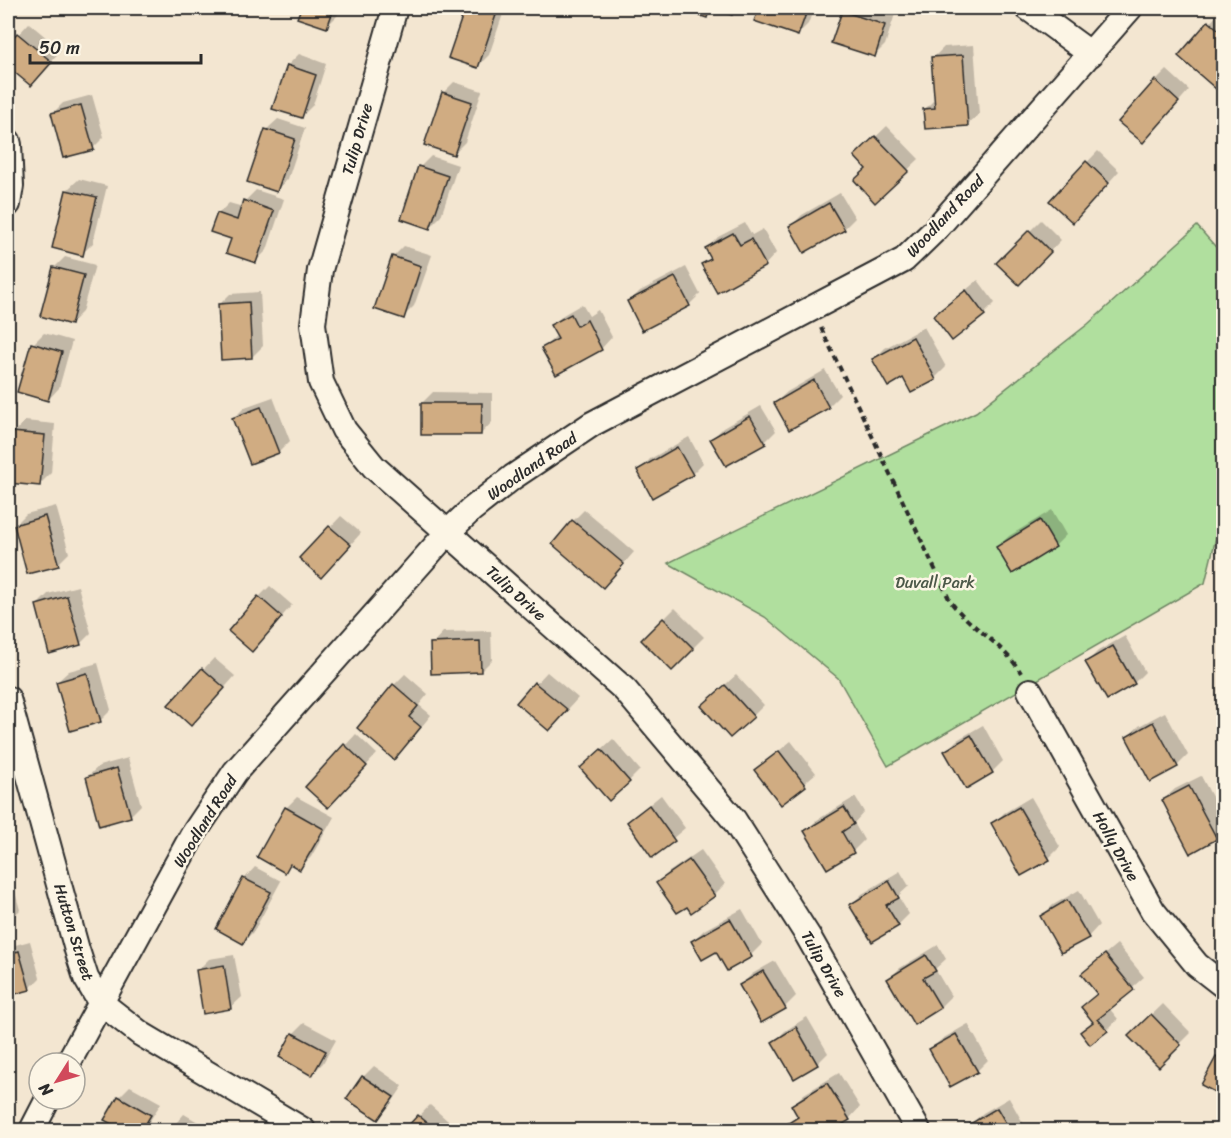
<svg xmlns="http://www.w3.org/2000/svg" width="1231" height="1138" font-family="Sriracha,sans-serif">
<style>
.green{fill:#b0df9e;stroke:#6e8564;stroke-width:1.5}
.shadow{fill:#0003}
.building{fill:#d0ac82;stroke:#2b2b2b;stroke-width:1.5}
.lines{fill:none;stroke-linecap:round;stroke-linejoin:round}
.street-casing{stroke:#2b2b2b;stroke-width:28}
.path{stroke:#2b2b2b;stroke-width:4;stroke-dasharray:6 4.5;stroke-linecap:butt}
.street{stroke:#fcf5e5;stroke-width:24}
.labels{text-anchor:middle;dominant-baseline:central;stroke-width:5;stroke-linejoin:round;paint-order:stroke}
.street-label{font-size:16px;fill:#2b2b2b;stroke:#fcf5e5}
.park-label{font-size:16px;fill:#4c5848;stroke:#fcf5e5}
</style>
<rect width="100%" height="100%" fill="#f3e6d1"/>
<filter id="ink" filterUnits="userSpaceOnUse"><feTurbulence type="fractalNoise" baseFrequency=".0167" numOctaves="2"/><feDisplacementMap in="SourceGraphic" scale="12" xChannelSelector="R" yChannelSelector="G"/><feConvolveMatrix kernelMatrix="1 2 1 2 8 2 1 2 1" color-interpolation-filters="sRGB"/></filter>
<g filter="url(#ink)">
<polygon class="green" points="1197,226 1223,255 1223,509 1205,583 888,766 838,678 765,617 668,563 976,412 1088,324"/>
<g class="shadow">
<polygon points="302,8 340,8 337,16 326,27 299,17"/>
<polygon points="466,8 505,8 489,55 478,66 450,57"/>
<polygon points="692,8 737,8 731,13 715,8 706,16 691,11"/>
<polygon points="761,8 814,8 808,24 797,35 756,20"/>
<polygon points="847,8 875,8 895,14 885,45 874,56 843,12"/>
<polygon points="1221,11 1224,14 1224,80 1180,55"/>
<polygon points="29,23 61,50 31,84 8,65 8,46"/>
<polygon points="974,45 979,114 967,125 925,109 936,98 933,58 944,47"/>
<polygon points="299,54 326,64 313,105 302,116 288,65"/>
<polygon points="1167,70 1189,90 1154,130 1156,81"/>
<polygon points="454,82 482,91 465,142 454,153 443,93"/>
<polygon points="92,95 104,137 93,148 52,114 63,103"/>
<polygon points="278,119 305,128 288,179 277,190 266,130"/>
<polygon points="887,126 919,159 875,201 868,168 856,156"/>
<polygon points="1098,151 1119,171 1084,210 1051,200"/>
<polygon points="431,156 458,165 441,216 430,227 420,167"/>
<polygon points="79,179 107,186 93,243 82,254 53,247 67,190"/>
<polygon points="256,190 284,199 267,250 255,262 233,238 218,214 229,203 243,207 245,201"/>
<polygon points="840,193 855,218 844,229 791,226 802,215"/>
<polygon points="1041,220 1061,240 1019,283 998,263"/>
<polygon points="745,223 752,235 763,229 776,253 765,265 717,291 703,265 711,257 707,248 718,237"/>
<polygon points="404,246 432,255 414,306 403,317 393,257"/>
<polygon points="65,257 95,265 82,312 71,323 54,268"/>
<polygon points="686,267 700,294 689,305 629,302 640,291"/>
<polygon points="978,280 995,303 984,314 935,316"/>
<polygon points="260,292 263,346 252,357 219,305 230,294"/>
<polygon points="582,304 589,316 598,310 612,337 601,349 543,348 557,335 552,326 563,315"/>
<polygon points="924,327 946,367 935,378 912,391 903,376 874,359 885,348"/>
<polygon points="44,333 72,341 59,388 48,400 33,344"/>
<polygon points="825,370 840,395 828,407 789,428 775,403 787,392"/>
<polygon points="433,392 492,393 492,422 481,434 422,403"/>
<polygon points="273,397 290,441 279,452 251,462 234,418 245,407"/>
<polygon points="761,406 776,431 765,442 712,439 723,428"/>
<polygon points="25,421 55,424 51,473 40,484 14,433"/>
<polygon points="689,437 703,463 692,474 639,471 650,459"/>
<polygon points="56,506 69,553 58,564 15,525 26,514"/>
<polygon points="584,510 634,552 614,575 573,521"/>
<polygon points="1052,510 1066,535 1055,546 997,547 1009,536"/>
<polygon points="341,516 361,533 332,565 301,558"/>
<polygon points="78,586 91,633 80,644 37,605 48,594"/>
<polygon points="270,586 292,605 262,639 259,597"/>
<polygon points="675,608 704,637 672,669 643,640"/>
<polygon points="491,631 492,660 481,671 432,644 443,632"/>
<polygon points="1125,636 1145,672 1134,683 1087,662 1098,651"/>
<polygon points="214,658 235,676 202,713 170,705"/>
<polygon points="98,663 111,710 100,721 57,682 69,671"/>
<polygon points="547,672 578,698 560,718 518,703"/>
<polygon points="405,674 428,694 419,705 431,715 405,747 394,685"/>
<polygon points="736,675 764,705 753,716 714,695"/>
<polygon points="1165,712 1188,755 1177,766 1127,737 1139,726"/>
<polygon points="983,725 1003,761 992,772 946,751 957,740"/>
<polygon points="356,734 377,754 339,795 307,787"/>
<polygon points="613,739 640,770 629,781 593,757"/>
<polygon points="791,741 816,773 781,803 756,770"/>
<polygon points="128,758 141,805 130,816 87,777 99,766"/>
<polygon points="1201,776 1224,819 1224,831 1216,838 1163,800 1175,789"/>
<polygon points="661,795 685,828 653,855 628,822"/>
<polygon points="297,797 334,817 311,857 300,868 292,864 284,871 286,808"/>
<polygon points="855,797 864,812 854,823 864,840 853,851 806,831 817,820"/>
<polygon points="1031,797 1060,847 1049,858 1022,874 993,824 1004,813"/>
<polygon points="701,850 725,884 714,895 658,883 669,872"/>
<polygon points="255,867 281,881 254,931 243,942 218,928 244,879"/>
<polygon points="900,871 909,886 898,896 909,914 898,925 851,905 862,894"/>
<polygon points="8,874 10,874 20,910 8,922"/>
<polygon points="1079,890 1099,925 1088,937 1042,916 1053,905"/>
<polygon points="742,909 762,944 751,955 693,941 704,930"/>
<polygon points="30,941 40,978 29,989 8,995 8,947"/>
<polygon points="1117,944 1144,977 1109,1008 1118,1019 1107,1030 1082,1032 1094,1020 1083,1007 1098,993 1094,963"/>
<polygon points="938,945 946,959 935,969 951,996 940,1007 889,979 900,968"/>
<polygon points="234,955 242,997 230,1008 197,971 209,959"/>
<polygon points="775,961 796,996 785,1007 741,985 752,974"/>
<polygon points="1163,1004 1191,1033 1159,1065 1130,1036"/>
<polygon points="807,1017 828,1053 817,1064 774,1042 785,1031"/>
<polygon points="304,1023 336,1040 323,1063 312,1074 293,1034"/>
<polygon points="968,1024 988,1060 977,1071 930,1050 942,1039"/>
<polygon points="1224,1052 1224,1095 1217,1058"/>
<polygon points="8,1061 12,1063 8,1072"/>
<polygon points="374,1066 403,1086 389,1107 378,1118 363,1077"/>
<polygon points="839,1073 860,1107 849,1119 830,1130 793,1130 789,1124 798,1115 793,1105 804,1094"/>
<polygon points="130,1086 161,1103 144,1130 126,1130 106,1120 119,1097"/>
<polygon points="1009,1098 1027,1130 975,1130 971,1124 983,1113"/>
<polygon points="430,1105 456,1128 454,1130 406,1130"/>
<polygon points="184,1114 212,1130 170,1130"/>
</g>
<g class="building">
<polygon points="301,8 334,8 327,28 297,18"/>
<polygon points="465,8 474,8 496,15 478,68 448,58"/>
<polygon points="691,8 734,8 732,15 710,8 707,18 689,12"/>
<polygon points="759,8 808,8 798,36 754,21"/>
<polygon points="842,11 885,25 875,57 831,43"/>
<polygon points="1208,21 1224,34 1224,54 1220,58 1224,61 1224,81 1216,89 1178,56"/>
<polygon points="17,33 52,62 31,86 8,67 8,44"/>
<polygon points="963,55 968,126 925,129 923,109 935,108 931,57"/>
<polygon points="287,65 316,75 302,118 272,109"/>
<polygon points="1155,80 1179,102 1143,143 1118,122"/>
<polygon points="442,92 472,102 454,155 424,145"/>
<polygon points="81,105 94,150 63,158 51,113"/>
<polygon points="265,129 295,139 277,192 247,182"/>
<polygon points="875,136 909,171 875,203 854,180 866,169 854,156"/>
<polygon points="1086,161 1109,183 1073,223 1049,201"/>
<polygon points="418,166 448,176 430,229 401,219"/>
<polygon points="66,190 97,197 83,256 52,248"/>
<polygon points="243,200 274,211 256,263 226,253 231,239 210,232 217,213 237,220"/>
<polygon points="829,203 845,230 804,253 789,226"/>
<polygon points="1029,230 1051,252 1019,285 996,263"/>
<polygon points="733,233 740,245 751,239 766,266 717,293 701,264 711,259 705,248"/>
<polygon points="392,256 421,266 404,319 374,309"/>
<polygon points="53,267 84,275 71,325 40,316"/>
<polygon points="675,277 690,306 642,331 627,301"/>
<polygon points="966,290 985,315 952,341 933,316"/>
<polygon points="249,302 252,358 221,360 218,304"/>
<polygon points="571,314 577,326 587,320 602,350 556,375 541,348 558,339 550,325"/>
<polygon points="913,337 936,380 911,393 903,378 888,387 872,359"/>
<polygon points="31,343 62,352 48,401 17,392"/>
<polygon points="814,380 829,408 789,430 774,403"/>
<polygon points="421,403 482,403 481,435 421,435"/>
<polygon points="261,407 279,453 250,464 232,418"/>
<polygon points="750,416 766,444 726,466 710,439"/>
<polygon points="12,432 45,435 40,486 8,483"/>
<polygon points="677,447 693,475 652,498 637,470"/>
<polygon points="45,516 59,566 27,574 14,525"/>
<polygon points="572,520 624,564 603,588 552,544"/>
<polygon points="1040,520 1056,547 1012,574 996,547"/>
<polygon points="329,526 351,545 321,578 299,558"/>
<polygon points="67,596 81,645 49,654 36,605"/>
<polygon points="258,596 282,617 252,652 228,631"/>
<polygon points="663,618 694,649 672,671 641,640"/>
<polygon points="480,641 481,672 431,674 430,643"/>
<polygon points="1113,646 1135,684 1107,700 1085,662"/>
<polygon points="202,668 225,688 191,726 168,705"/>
<polygon points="87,673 101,722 70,731 56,682"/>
<polygon points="534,682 568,710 549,731 516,703"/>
<polygon points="393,684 418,706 409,717 421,727 394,760 357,728"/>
<polygon points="725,685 754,717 730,738 701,706"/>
<polygon points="1153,722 1178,767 1150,782 1126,737"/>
<polygon points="971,735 993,773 966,789 944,751"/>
<polygon points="344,744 367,766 328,808 305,787"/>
<polygon points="601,749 630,782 609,801 580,768"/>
<polygon points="779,751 806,786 781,805 754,770"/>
<polygon points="117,768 131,817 99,826 86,777"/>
<polygon points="1189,786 1217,839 1190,854 1162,800"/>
<polygon points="649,805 675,841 652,858 627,822"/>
<polygon points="285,807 324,829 300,870 290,864 285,873 257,857"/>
<polygon points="844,807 854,824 842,832 854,853 827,869 804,831"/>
<polygon points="1019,807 1050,860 1021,876 991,823"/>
<polygon points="689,860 715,896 691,913 687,907 677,913 656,883"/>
<polygon points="243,878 271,892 243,944 216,929"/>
<polygon points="889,881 899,898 886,905 899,926 872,942 849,905"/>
<polygon points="1067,900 1089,938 1061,953 1040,916"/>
<polygon points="730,919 752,957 727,971 716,952 702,960 691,941"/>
<polygon points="19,951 30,990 8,996 8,954"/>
<polygon points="1105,954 1134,990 1098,1019 1108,1031 1090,1045 1080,1032 1093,1022 1081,1007 1097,994 1081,974"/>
<polygon points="926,955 936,971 923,978 941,1008 914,1025 887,979"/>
<polygon points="224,965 231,1009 203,1014 196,970"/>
<polygon points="763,971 786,1009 761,1023 739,985"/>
<polygon points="1151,1014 1181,1045 1159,1067 1128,1036"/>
<polygon points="796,1027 818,1065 794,1079 772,1042"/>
<polygon points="292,1033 326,1051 312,1076 279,1057"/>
<polygon points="956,1034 978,1072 950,1087 929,1049"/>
<polygon points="1216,1057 1224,1061 1224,1097 1201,1085"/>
<polygon points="362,1076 394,1097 378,1120 346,1099"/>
<polygon points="827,1083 850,1120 833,1130 791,1130 787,1124 798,1117 791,1105"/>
<polygon points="118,1096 151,1115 142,1130 123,1130 104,1120"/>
<polygon points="997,1108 1010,1130 973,1130 970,1124"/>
<polygon points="418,1115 436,1130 404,1130"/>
</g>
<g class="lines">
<g class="street-casing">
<g id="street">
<polyline points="395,8 320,270 313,324 321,382 344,430 374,467 625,690 734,820 808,936 918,1130"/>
<polyline points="1028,8 1091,54"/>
<polyline points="8,141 9,145 11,186 8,204"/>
<polyline points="1030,691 1153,911 1197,965 1224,986"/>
<polyline points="8,699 77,950 86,978 100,1002 141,1034 303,1130"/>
<polyline points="68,1063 192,836 235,772 448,532 471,510 513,477 592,424 904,260 935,230 1130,8"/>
<polyline points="32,1130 48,1099"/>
</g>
</g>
<path class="path" d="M821 328 950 601C970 628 1003 643 1021 673"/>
<use href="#street" class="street"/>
</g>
</g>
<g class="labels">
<g class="street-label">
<text transform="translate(357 139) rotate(-74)">Tulip Drive</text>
<text transform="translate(945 216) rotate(-47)">Woodland Road</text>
<text transform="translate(532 466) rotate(-35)">Woodland Road</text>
<text transform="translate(516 593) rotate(42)">Tulip Drive</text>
<text transform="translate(205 821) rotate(-58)">Woodland Road</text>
<text transform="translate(1116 846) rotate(61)">Holly Drive</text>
<text transform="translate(74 932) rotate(73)">Hutton Street</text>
<text transform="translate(824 964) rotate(60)">Tulip Drive</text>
</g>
<g class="park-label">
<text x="935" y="582">Duvall Park</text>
</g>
</g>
<rect width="1231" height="1138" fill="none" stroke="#fcf5e5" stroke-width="30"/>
<rect x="15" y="15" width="1201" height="1108" fill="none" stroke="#2b2b2b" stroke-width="2" filter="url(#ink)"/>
<g transform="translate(57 1081) rotate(233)"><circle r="28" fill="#fcf5e5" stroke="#a8a49b" stroke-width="1.5"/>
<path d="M0-4.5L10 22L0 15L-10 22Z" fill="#d1495b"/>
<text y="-9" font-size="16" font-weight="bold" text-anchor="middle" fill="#2b2b2b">N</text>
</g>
<path d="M30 54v9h171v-9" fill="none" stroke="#2b2b2b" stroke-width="3"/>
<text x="39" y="54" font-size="18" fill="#2b2b2b" stroke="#fcf5e5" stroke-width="4.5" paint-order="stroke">50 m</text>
</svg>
